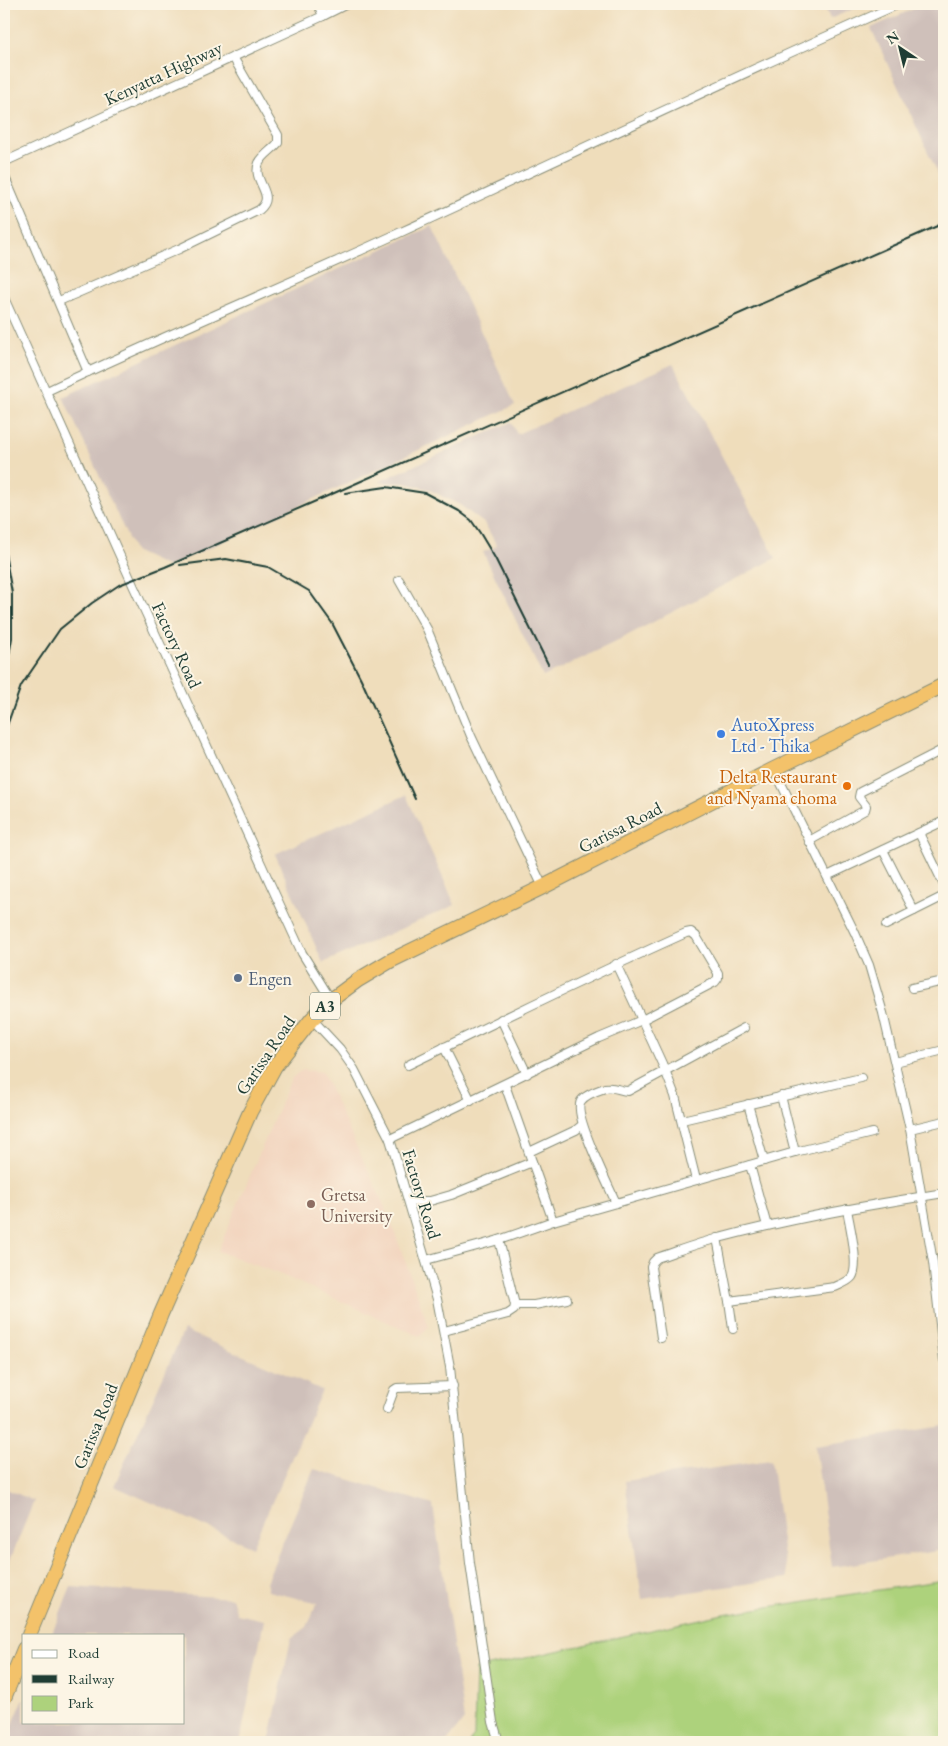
<svg xmlns="http://www.w3.org/2000/svg" width="948" height="1746" font-family="'EB Garamond',serif">
<style>
.built{fill:#f2d4be}
.industrial{fill:#cfc0ba}
.green{fill:#add27c;stroke:#668858}
.lines{fill:none;stroke-linecap:round;stroke-linejoin:round}
.street-casing{stroke:#878d78;stroke-width:10}
.highway-casing{stroke:#878d78;stroke-width:16}
.street{stroke:#fff;stroke-width:8}
.highway{stroke:#f3c26a;stroke-width:14}
.rail{stroke:#1f3d34;stroke-width:2}
.shop-dot{fill:#3f7fe0;stroke:#fcf5e5;stroke-width:2}
.food-dot{fill:#e8710a;stroke:#fcf5e5;stroke-width:2}
.service-dot{fill:#5c6f8a;stroke:#fcf5e5;stroke-width:2}
.education-dot{fill:#8d6e63;stroke:#fcf5e5;stroke-width:2}
.labels{text-anchor:middle;dominant-baseline:central;stroke-width:4;stroke-linejoin:round;paint-order:stroke}
.shield{fill:#fcf5e5;stroke:#617469;stroke-width:1}
.shield-label{font-size:16px;font-weight:bold;fill:#1f3d34}
.street-label{font-size:18px;fill:#1f3d34;stroke:#fcf5e5}
.shop-label{font-size:18px;fill:#366cbe;stroke:#fcf5e5;text-anchor:start}
.food-label{font-size:18px;fill:#c56008;stroke:#fcf5e5;text-anchor:end}
.service-label{font-size:18px;fill:#4e5e75;stroke:#fcf5e5;text-anchor:start}
.education-label{font-size:18px;fill:#785e54;stroke:#fcf5e5;text-anchor:start}
</style>
<rect width="100%" height="100%" fill="#fcf5e5"/>
<filter id="ink" filterUnits="userSpaceOnUse"><feTurbulence type="fractalNoise" baseFrequency=".02" numOctaves="2"/><feDisplacementMap in="SourceGraphic" scale="10" xChannelSelector="R" yChannelSelector="G"/><feConvolveMatrix kernelMatrix="1 2 1 2 8 2 1 2 1" color-interpolation-filters="sRGB"/></filter>
<filter id="wash" filterUnits="userSpaceOnUse"><feTurbulence type="fractalNoise" baseFrequency=".0096" numOctaves="4" result="noise"/><feDisplacementMap in="SourceGraphic" scale="20" xChannelSelector="R" yChannelSelector="G"/><feGaussianBlur stdDeviation="1.12" result="paint"/><feColorMatrix in="noise" values="0 0 0 0 0 0 0 0 0 0 0 0 0 0 0 0 0 1.4 0 .05"/><feComposite in="paint" operator="in"/></filter>
<g filter="url(#wash)">
<rect width="100%" height="100%" fill="#efddbb"/>
<polygon class="built" points="304,1070 322,1072 388,1214 429,1327 419,1336 284,1276 218,1251 288,1086 292,1078 299,1072"/>
<g class="industrial">
<polygon points="823,4 865,4 830,19"/>
<polygon points="924,4 944,4 944,187 871,28"/>
<polygon points="432,226 515,405 168,567 134,551 63,397"/>
<polygon points="673,364 776,558 611,644 543,677 483,552 497,546 485,524 460,505 428,489 406,483 378,482 511,422 517,434"/>
<polygon points="406,795 455,905 323,963 275,854"/>
<polygon points="184,1330 322,1390 252,1547 114,1486"/>
<polygon points="944,1426 944,1550 832,1567 815,1446"/>
<polygon points="771,1460 787,1578 642,1599 625,1481"/>
<polygon points="314,1469 433,1505 464,1720 447,1742 269,1742 291,1639 307,1627 317,1603 268,1591 266,1582"/>
<polygon points="4,1488 34,1501 4,1575"/>
<polygon points="71,1587 232,1598 237,1614 264,1620 240,1742 5,1742 24,1698 24,1722 184,1722 184,1635 51,1635"/>
</g>
<polygon class="green" points="944,1580 944,1742 469,1742 474,1736 476,1669 723,1614"/>
</g>
<g filter="url(#ink)">
<g class="lines">
<g class="street-casing">
<g id="street">
<polyline points="323,16 347,4"/>
<polyline points="4,162 323,16 318,4"/>
<polyline points="4,175 88,372"/>
<polyline points="4,298 133,585 302,953 331,1000"/>
<path d="M59 301 179 249 259 210C278 195 251 182 259 163 263 155 272 150 278 143V135L233 57"/>
<path d="M47 391C163 336 282 287 399 233 565 157 731 78 899 4"/>
<polyline points="399,580 427,629 471,736 543,887"/>
<polyline points="774,769 855,933 869,965 883,1013 910,1129 933,1262 944,1360"/>
<polyline points="919,833 944,885"/>
<polyline points="809,841 865,810 866,806 859,797 860,792 944,749"/>
<polyline points="883,850 914,911"/>
<polyline points="827,876 944,821"/>
<polyline points="886,925 944,896"/>
<polyline points="912,988 944,981"/>
<polyline points="312,1019 340,1049 354,1069 390,1139 437,1299 450,1367 470,1563 493,1722 499,1742"/>
<polyline points="501,1019 527,1074"/>
<polyline points="444,1047 471,1101"/>
<polyline points="895,1062 944,1050"/>
<path d="M408 1065C500 1020 592 975 686 933L691 932 696 936 718 973V978L715 982 642 1020 616 964"/>
<polyline points="505,1085 553,1221"/>
<polyline points="781,1096 795,1152"/>
<polyline points="748,1104 764,1161"/>
<polyline points="682,1120 861,1078"/>
<polyline points="910,1129 944,1121"/>
<polyline points="390,1139 599,1038 642,1020 665,1070 675,1096 696,1180"/>
<polyline points="529,1152 576,1130 582,1125"/>
<polyline points="750,1165 767,1226"/>
<polyline points="409,1201 430,1201 451,1195 532,1162"/>
<path d="M616 1203C609 1186 572 1114 581 1101 585 1095 599 1090 605 1088 614 1086 620 1091 628 1091L744 1028"/>
<path d="M717 1238 729 1301 835 1287C841 1284 848 1282 852 1277 860 1265 849 1223 847 1209"/>
<polyline points="426,1260 499,1240 553,1221 795,1152 872,1133"/>
<polyline points="729,1301 733,1329"/>
<polyline points="515,1305 534,1305 567,1299"/>
<polyline points="444,1331 508,1314 514,1310 515,1305 499,1240"/>
<path d="M661 1338 651 1267 653 1262 657 1258C678 1251 698 1243 719 1238 793 1218 869 1205 944 1193"/>
<polyline points="387,1409 394,1390 397,1388 453,1386"/>
</g>
</g>
<g class="highway-casing">
<g id="highway">
<polyline points="29,1635 161,1314 250,1112 275,1066 312,1019 331,1000 358,980 390,961 543,887 774,769 944,685"/>
<polyline points="4,1698 24,1649"/>
</g>
</g>
<use href="#street" class="street"/>
<use href="#highway" class="highway"/>
<g class="rail">
<polyline points="345,493 386,487 425,493 459,511 471,520 480,533 495,558 548,664"/>
<polyline points="4,548 12,593 12,638 4,684"/>
<polyline points="180,565 226,559 268,567 309,591 332,623 361,679 415,799"/>
<polyline points="4,734 21,686 60,629 92,603 119,585 165,567 332,494 944,223"/>
</g>
</g>
</g>
<circle class="shop-dot" cx="721" cy="734" r="5"/>
<circle class="food-dot" cx="847" cy="786" r="5"/>
<circle class="service-dot" cx="238" cy="978" r="5"/>
<circle class="education-dot" cx="311" cy="1204" r="5"/>
<g class="labels">
<rect class="shield" x="310" y="992.5" width="30" height="27" rx="4"/>
<g class="shield-label">
<text x="325" y="1006">A3</text>
</g>
<g class="street-label">
<text transform="translate(163 73) rotate(-25)">Kenyatta Highway</text>
<text transform="translate(177 645) rotate(65)">Factory Road</text>
<text transform="translate(620 827) rotate(-27)">Garissa Road</text>
<text transform="translate(265 1055) rotate(-56)">Garissa Road</text>
<text transform="translate(422 1194) rotate(73)">Factory Road</text>
<text transform="translate(95 1426) rotate(-68)">Garissa Road</text>
</g>
<g class="shop-label">
<text x="731" y="724">AutoXpress<tspan x="731" dy="21">Ltd - Thika</tspan></text>
</g>
<g class="food-label">
<text x="837" y="776">Delta Restaurant<tspan x="837" dy="21">and Nyama choma</tspan></text>
</g>
<g class="service-label">
<text x="248" y="978">Engen</text>
</g>
<g class="education-label">
<text x="321" y="1194">Gretsa<tspan x="321" dy="21">University</tspan></text>
</g>
</g>
<rect width="948" height="1746" fill="none" stroke="#fcf5e5" stroke-width="20"/>
<rect x="22" y="1634" width="162" height="90" fill="#fcf5e5" stroke="#a4ab9e"/>
<rect x="32" y="1650" width="25" height="8" fill="#ffffff" stroke="#a4ab9e"/>
<text x="68" y="1658" font-size="15" fill="#1f3d34">Road</text>
<rect x="32" y="1675" width="25" height="8" fill="#1f3d34" stroke="#a4ab9e"/>
<text x="68" y="1684" font-size="15" fill="#1f3d34">Railway</text>
<rect x="32" y="1696" width="25" height="15" fill="#add27c" stroke="#a4ab9e"/>
<text x="68" y="1708" font-size="15" fill="#1f3d34">Park</text>
<g transform="translate(900 48) rotate(325)" stroke="#fcf5e5" stroke-width="4" paint-order="stroke">
<path d="M0-4L9 19L0 12L-9 19Z" fill="#1f3d34"/>
<text y="-8" font-size="14" font-weight="bold" text-anchor="middle" fill="#1f3d34">N</text>
</g>
</svg>
